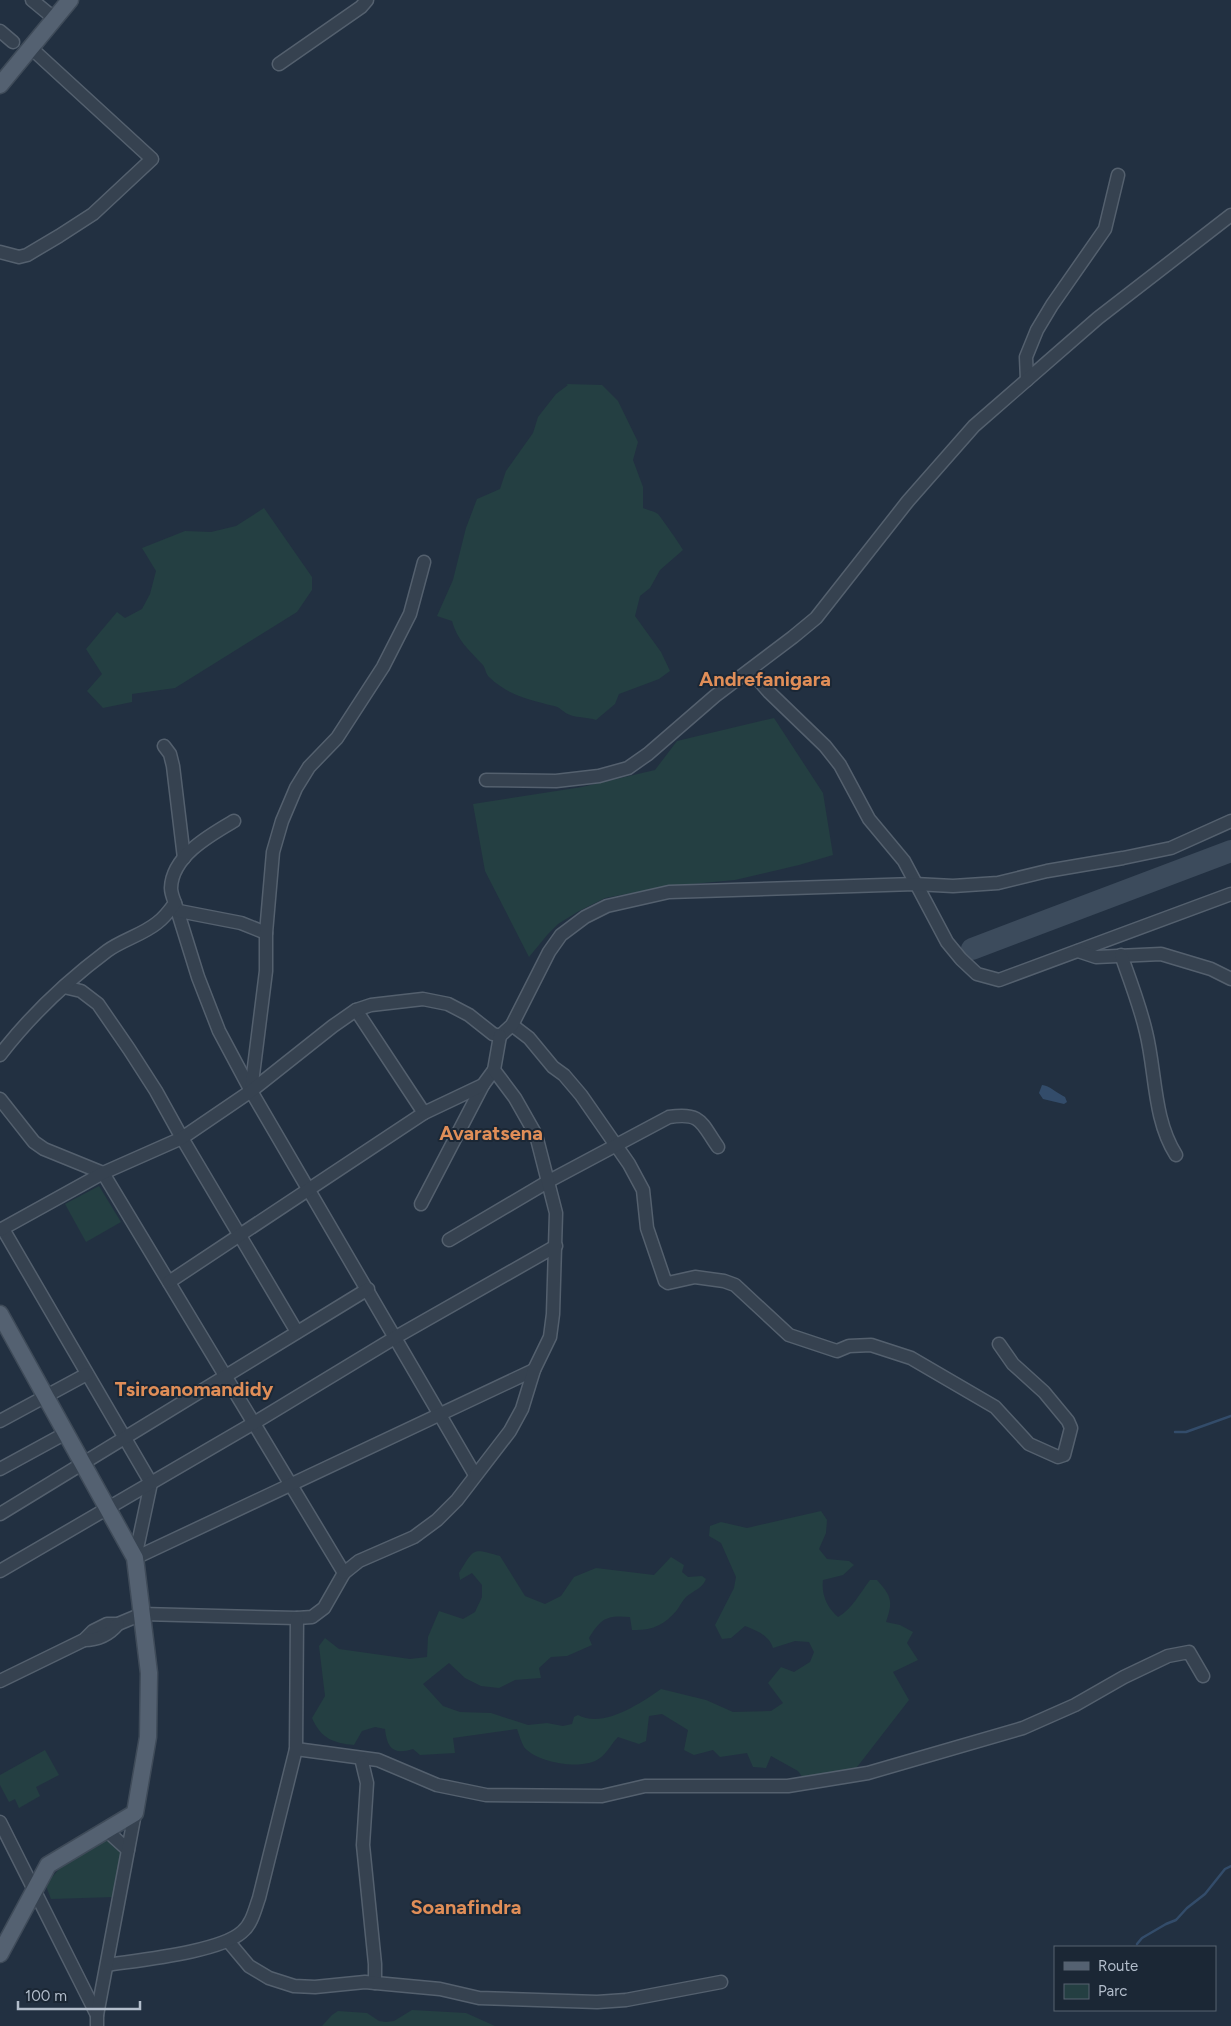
<svg xmlns="http://www.w3.org/2000/svg" width="1231" height="2026" font-family="Figtree,sans-serif">
<style>
.green{fill:#243f42}
.water{fill:#334c6a}
.lines{fill:none;stroke-linecap:round;stroke-linejoin:round}
.stream{stroke:#334c6a;stroke-width:2.5}
.taxiway{stroke:#3c4b5c;stroke-width:22}
.minor-casing{stroke:#54606e;stroke-width:15}
.major-casing{stroke:#3f4b59;stroke-width:19}
.minor{stroke:#364250;stroke-width:12}
.major{stroke:#546171;stroke-width:16}
.labels{text-anchor:middle;dominant-baseline:central;stroke-width:4;stroke-linejoin:round;paint-order:stroke}
.district-label{font-size:20px;font-weight:bold;fill:#e08e58;stroke:#1b2735}
</style>
<rect width="100%" height="100%" fill="#223041"/>
<g class="green">
<path d="M566 384 602 385 618 401 638 442 633 460 643 487V508C647 510 654 511 658 514 660 516 682 547 683 550L660 570 650 588 640 596 635 616 661 652 670 671 659 679 619 694 615 704 596 720C588 717 578 718 570 715 564 713 560 707 554 706 528 699 509 696 489 677 485 673 486 668 482 664 469 650 457 640 452 621L437 616 453 580 466 528 477 499 500 489 506 471 533 433 538 417 556 394 568 385Z"/>
<polygon points="264,508 312,577 312,590 297,612 175,688 132,694 132,702 103,708 87,691 102,674 86,649 117,612 125,618 142,609 150,594 156,571 142,548 185,531 211,532 236,526"/>
<polygon points="774,718 823,793 833,855 799,865 735,880 670,886 605,898 579,911 558,924 548,934 529,957 485,871 473,804 582,787 655,770 677,741"/>
<polygon points="99,1186 121,1222 86,1242 65,1204"/>
<path d="M821 1511 827 1520 826 1533 819 1549 827 1559 849 1561 854 1565 843 1575 823 1580C821 1594 827 1608 838 1617 852 1609 860 1593 870 1580H877C892 1597 893 1601 886 1622L900 1625 913 1632 907 1643 918 1660 893 1672 909 1700 854 1771 803 1778 798 1771 771 1756 766 1768 753 1767 747 1753 720 1757 713 1750 694 1755 684 1750 688 1730 662 1714 649 1716 646 1741 639 1744 618 1737C612 1743 607 1753 600 1758 584 1771 537 1763 524 1747 521 1742 519 1734 517 1729L453 1738 455 1753 420 1755 413 1749C394 1755 387 1749 385 1729L375 1727 362 1731 354 1745C334 1743 321 1739 312 1718L325 1696 319 1646 325 1638 339 1649 410 1659 427 1657 428 1637 439 1611 463 1619 475 1612 482 1597V1585L472 1573 460 1580 459 1573C475 1548 471 1548 500 1556L525 1596 545 1604 561 1596 574 1577 596 1568 654 1575 671 1557 684 1565 682 1572 688 1577 702 1576 706 1579C702 1589 694 1590 686 1597 682 1601 680 1606 677 1610 665 1625 651 1631 632 1630L630 1617C607 1615 601 1618 589 1638L592 1645 567 1656 551 1657 539 1668 541 1678 515 1680 499 1688 481 1686 465 1678 449 1663 423 1684 443 1706 460 1712 491 1713 528 1725 547 1723 563 1726 572 1724 574 1717 578 1715C603 1729 641 1703 661 1689L706 1700 733 1712 771 1711 783 1703 768 1683 781 1667 794 1672 810 1662 814 1652 809 1642 795 1641 773 1648C769 1635 757 1631 745 1626L731 1638 722 1639 715 1625 734 1588 736 1577 721 1543 709 1536 710 1526 721 1522 747 1528Z"/>
<polygon points="45,1750 59,1775 36,1787 40,1796 19,1808 15,1799 9,1802 0,1785 0,1775"/>
<path d="M105 1838 122 1853 114 1897 51 1899 46 1886C62 1861 80 1852 105 1838Z"/>
<polygon points="412,2010 466,2013 495,2026 322,2026 332,2015 338,2011 367,2013 379,2021 386,2022 394,2021"/>
</g>
<path class="water" d="M1042 1085C1049 1085 1058 1094 1065 1097L1067 1102 1064 1104 1043 1099 1039 1093Z"/>
<g class="lines">
<g class="stream">
<polyline points="1175,1432 1186,1432 1231,1416"/>
<polyline points="1137,1944 1142,1938 1166,1924 1176,1920 1187,1908 1205,1894 1225,1869 1231,1866"/>
</g>
<polyline class="taxiway" points="972,949 1231,851"/>
<g class="minor-casing">
<g id="minor">
<polyline points="32,0 55,19"/>
<polyline points="0,31 13,42"/>
<polyline points="279,64 361,7 367,0"/>
<polyline points="0,252 19,257 27,255 59,236 93,214 152,159 31,48"/>
<polyline points="1027,380 1026,357 1037,330 1052,305 1105,229 1118,175"/>
<polyline points="750,670 769,692 825,746 840,765 869,819 904,861 947,942 961,959 977,974 999,980 1231,894"/>
<polyline points="164,746 170,754 173,766 184,858"/>
<polyline points="486,780 556,781 599,776 628,768 648,754 715,696 793,637 816,618 908,501 974,426 1098,318 1231,215"/>
<polyline points="175,903 198,977 219,1031 251,1091 475,1475"/>
<polyline points="179,911 241,923 266,933"/>
<polyline points="1078,951 1096,957 1161,954 1211,969 1231,979"/>
<path d="M1121 955C1130 980 1140 1006 1146 1032 1156 1072 1153 1119 1176 1155"/>
<polyline points="64,987 81,991 98,1004 129,1049 156,1091 182,1138 297,1332"/>
<polyline points="356,1010 424,1113"/>
<polyline points="512,1025 529,1038 553,1067 564,1075 581,1095 629,1164 643,1190 647,1228 665,1281 668,1283 695,1277 724,1281 735,1285 789,1335 837,1351 849,1346 871,1345 911,1358 995,1407 1029,1444 1058,1457 1064,1455 1071,1428 1068,1421 1044,1392 1013,1364 999,1344"/>
<path d="M0 1055C30 1016 67 981 107 951 122 940 142 935 157 923 164 918 170 910 175 903 173 898 171 893 171 888 172 856 210 835 234 821"/>
<polyline points="251,1091 266,971 266,933 273,852 282,821 296,788 309,767 337,738 383,667 410,614 424,562"/>
<polyline points="0,1099 34,1142 44,1149 103,1173 344,1573 324,1608 312,1617 297,1618 142,1614 118,1624 107,1624 93,1631 84,1640 0,1681"/>
<polyline points="421,1204 483,1085"/>
<polyline points="3,1229 151,1483 135,1558"/>
<polyline points="0,1230 103,1173 182,1138 251,1091 333,1026 356,1010 371,1005 423,999 448,1004 469,1015 493,1034 500,1036 512,1025 549,952 561,935 585,917 607,906 669,892 915,884 953,886 998,883 1047,871 1123,858 1171,848 1231,821"/>
<path d="M449 1240 549 1181 669 1117C702 1112 701 1123 718 1147"/>
<polyline points="169,1282 424,1113 483,1085 494,1070"/>
<polyline points="0,1421 87,1374"/>
<polyline points="0,1469 66,1433"/>
<polyline points="0,1514 368,1289"/>
<polyline points="135,1558 534,1370"/>
<polyline points="0,1571 254,1423 396,1337 556,1246"/>
<polyline points="344,1573 359,1561 414,1537 437,1520 457,1500 510,1431 522,1409 534,1370 550,1337 553,1314 556,1213 536,1135 515,1098 494,1070 500,1036"/>
<path d="M84 1640C99 1640 109 1635 118 1624"/>
<polyline points="296,1749 378,1760 437,1785 486,1795 602,1796 645,1786 788,1786 868,1773 1023,1728 1075,1705 1124,1677 1168,1656 1189,1652 1203,1676"/>
<polyline points="362,1762 367,1783 363,1845 375,1964 375,1983"/>
<polyline points="0,1822 97,2015"/>
<polyline points="106,1830 128,1850"/>
<polyline points="228,1941 249,1966 269,1978 294,1986 315,1987 365,1982 440,1989 479,1998 597,2002 626,2000 721,1982"/>
<path d="M107 1965C139 1960 220 1952 242 1932 252 1924 255 1909 259 1898L296 1749 297 1618"/>
<polyline points="97,2026 97,2015 135,1813"/>
</g>
</g>
<g class="major-casing">
<g id="major">
<polyline points="0,85 70,0"/>
<polyline points="0,1314 135,1558 149,1673 148,1737 135,1813 48,1865 0,1954"/>
</g>
</g>
<use href="#minor" class="minor"/>
<use href="#major" class="major"/>
</g>
<g class="labels">
<g class="district-label">
<text x="765" y="679">Andrefanigara</text>
<text x="491" y="1133">Avaratsena</text>
<text x="194" y="1389">Tsiroanomandidy</text>
<text x="466" y="1907">Soanafindra</text>
</g>
</g>
<rect x="1054" y="1946" width="162" height="65" fill="#1b2735" stroke="#576371"/>
<rect x="1064" y="1962" width="25" height="8" fill="#546171" stroke="#576371"/>
<text x="1098" y="1971" font-size="15" fill="#b2bdcb">Route</text>
<rect x="1064" y="1984" width="25" height="15" fill="#243f42" stroke="#576371"/>
<text x="1098" y="1996" font-size="15" fill="#b2bdcb">Parc</text>
<path d="M18 2001v8h122v-8" fill="none" stroke="#b2bdcb" stroke-width="2.5"/>
<text x="25" y="2001" font-size="15" fill="#b2bdcb" stroke="#1b2735" stroke-width="4" paint-order="stroke">100 m</text>
</svg>
